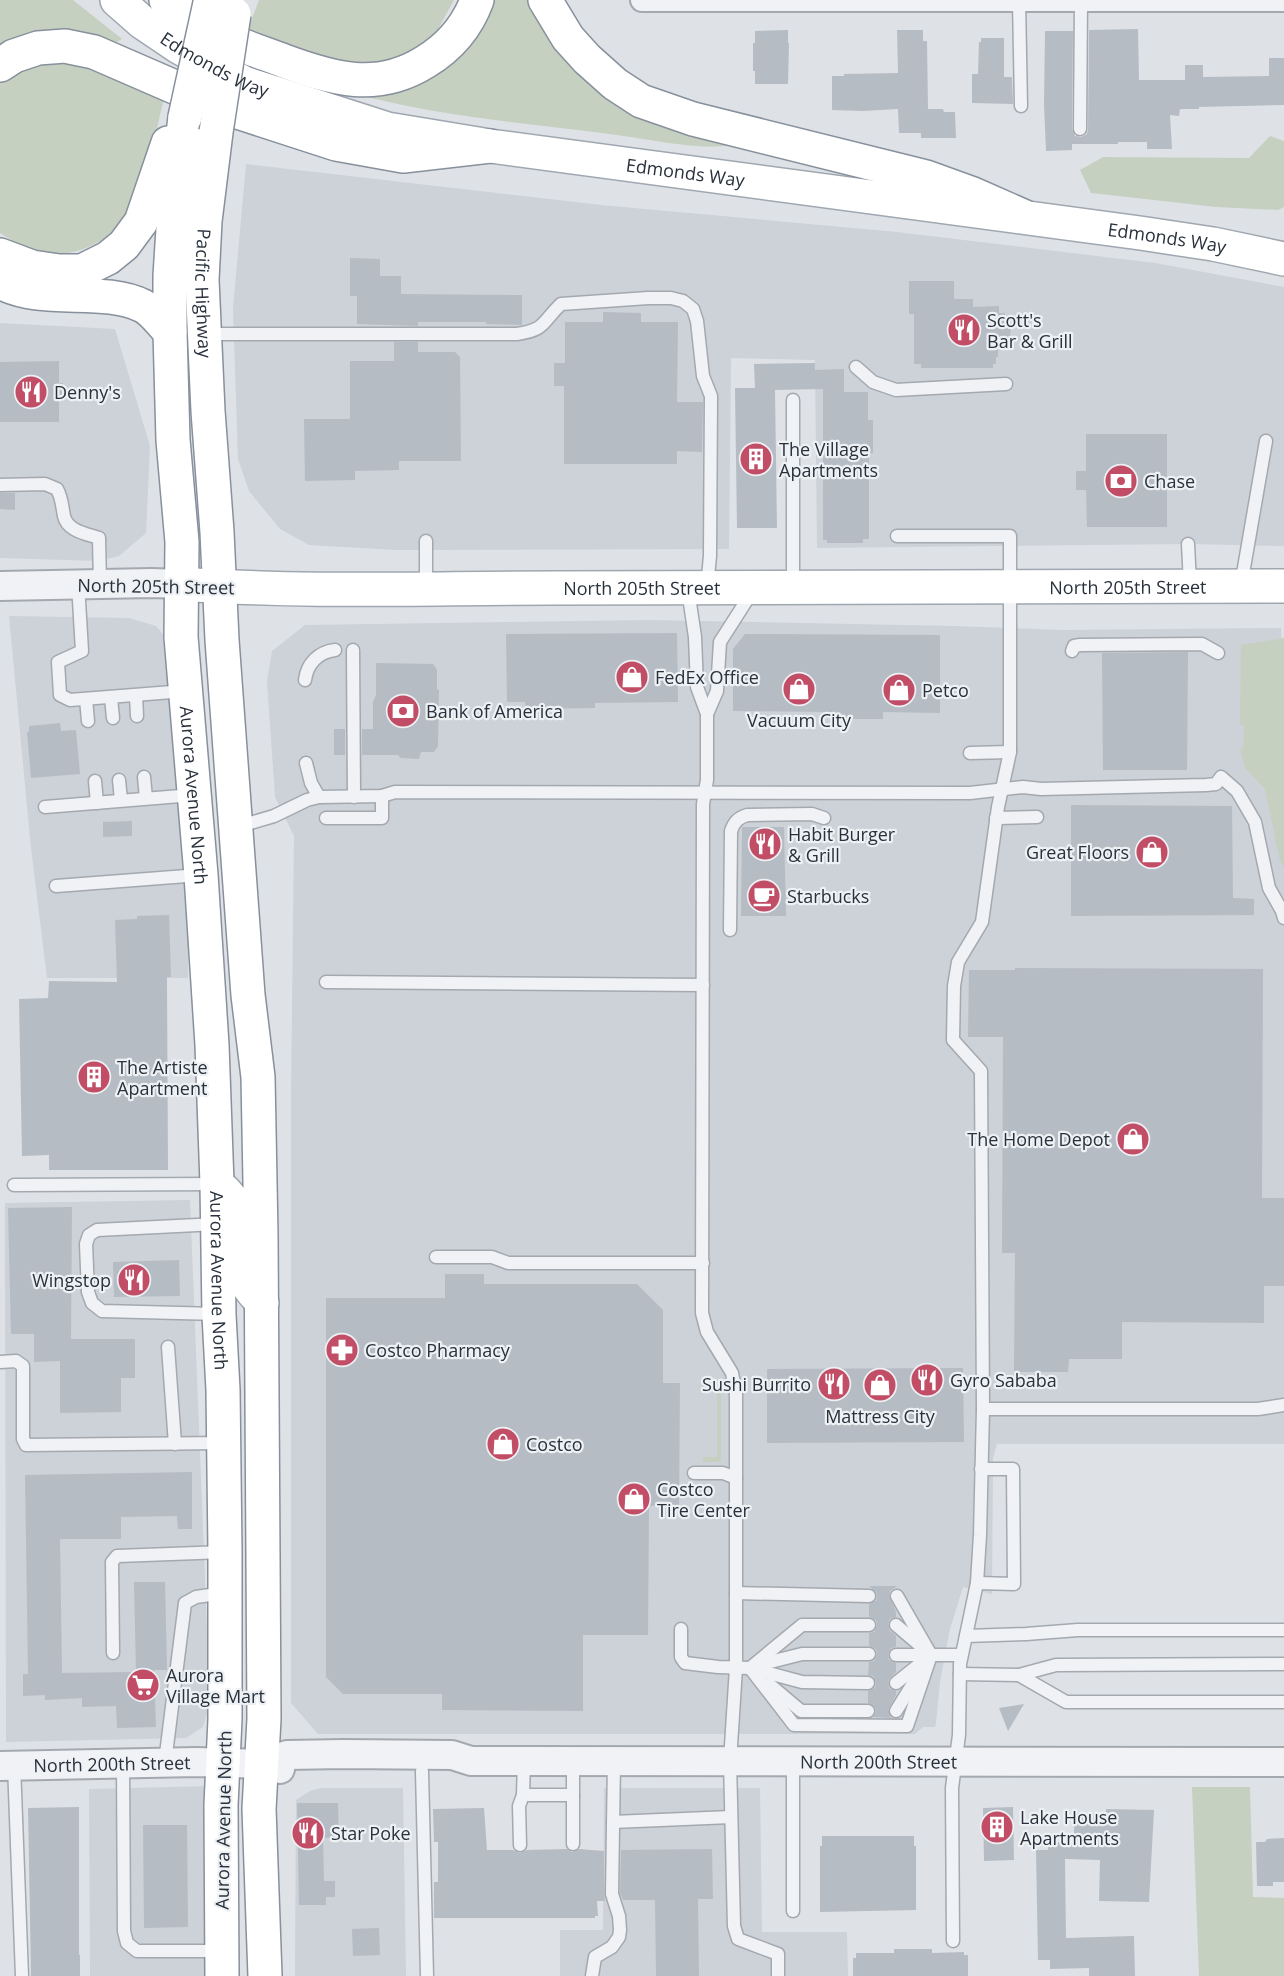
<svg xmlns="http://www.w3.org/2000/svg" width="1284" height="1976" font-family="'Open Sans',sans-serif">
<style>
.built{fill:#cdd1d8}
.green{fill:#c5d0c0}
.building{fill:#b6bcc3}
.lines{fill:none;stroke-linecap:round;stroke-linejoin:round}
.service-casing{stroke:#a4a9b0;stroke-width:15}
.minor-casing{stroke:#a4a9b0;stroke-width:26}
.tertiary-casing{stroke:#a4a9b0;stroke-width:32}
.primary-casing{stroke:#9fa7b1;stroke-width:36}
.trunk-casing{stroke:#87909c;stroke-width:36}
.service{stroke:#f1f2f5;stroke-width:12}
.minor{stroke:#f1f2f5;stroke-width:22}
.tertiary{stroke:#f1f2f5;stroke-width:28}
.primary{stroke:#fff;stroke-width:33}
.trunk{stroke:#fff;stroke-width:33}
.trunk-bridge-casing{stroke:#87909c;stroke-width:36;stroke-linecap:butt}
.trunk-bridge{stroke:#fff;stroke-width:33}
.labels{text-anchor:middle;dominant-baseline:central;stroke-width:4.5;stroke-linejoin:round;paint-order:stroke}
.street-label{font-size:18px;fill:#29313c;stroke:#eef1f4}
.poi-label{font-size:18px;fill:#29313c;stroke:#eef1f4;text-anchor:start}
</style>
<rect width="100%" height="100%" fill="#dee2e6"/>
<g class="built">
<polygon points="246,164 601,205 897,232 1155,263 1284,287 1284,546 1188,544 817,548 815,360 731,358 729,549 396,550 309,545 280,529 249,491 238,459 233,308"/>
<polygon points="0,323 115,329 150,446 146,533 119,556 99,561 0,558"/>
<polygon points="9,616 129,618 156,626 169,642 188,862 188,978 47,978 31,848"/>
<polygon points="652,620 955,626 1062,630 1281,628 1284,701 1284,1444 997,1444 993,1458 992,1594 963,1587 950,1629 940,1682 936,1723 935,1727 923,1727 915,1734 318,1734 291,1703 291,1096 294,836 275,797 267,681 272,651 305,625"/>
<polygon points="190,1200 210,1705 203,1727 186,1738 6,1742 5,1203"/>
<polygon points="211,1786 207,1976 90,1976 89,1789"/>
<polygon points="321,1788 403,1788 406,1976 295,1976 296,1800 310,1791"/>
<polygon points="604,1788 760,1788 762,1932 847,1932 848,1976 560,1976 560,1930 603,1930"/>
</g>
<g class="green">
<polygon points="0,0 73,0 122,39 117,42 0,47"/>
<polygon points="259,0 454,0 436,33 414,52 389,61 342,66 247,32"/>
<path d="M487 0H533L540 12 730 145C701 151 648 139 617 135 532 124 445 117 363 96L365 90Z"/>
<path d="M66 57 165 94C150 152 143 236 73 252 46 258 22 248 0 233V78L12 69Z"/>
<polygon points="1270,136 1284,141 1284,207 1278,210 1216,207 1091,193 1080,170 1103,157 1249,158"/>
<polygon points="1284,638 1284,868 1279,857 1265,789 1245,768 1240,749 1243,748 1244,725 1240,725 1241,645"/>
<polygon points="717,1381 721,1391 721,1462 703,1462 703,1457 717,1457 717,1391 702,1391 702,1382"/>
<polygon points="1192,1787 1250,1787 1253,1897 1284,1898 1284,1976 1199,1976"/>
</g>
<g class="building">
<polygon points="1138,29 1139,80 1185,80 1185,65 1203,65 1203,77 1269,76 1269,58 1284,58 1284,105 1199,107 1199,109 1180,109 1179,116 1170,115 1172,149 1147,149 1147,142 1118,142 1118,144 1072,144 1072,150 1046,151 1044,105 1045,31 1073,31 1072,129 1075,136 1081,137 1087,134 1088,129 1089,30"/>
<polygon points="788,30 788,43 789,43 788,84 755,84 755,71 753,71 753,43 755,43 755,31"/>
<polygon points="897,30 923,30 923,41 927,41 928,109 943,109 944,112 955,112 956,138 921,138 921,133 899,133 898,109 863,111 832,110 832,76 844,76 844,74 898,73"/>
<polygon points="981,38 1004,38 1004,77 1012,77 1013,104 972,103 972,74 978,74 979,42 981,42"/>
<polygon points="350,258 380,259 380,276 401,276 401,294 522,295 522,325 486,324 486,322 418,322 418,326 357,324 357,296 350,296"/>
<polygon points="909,281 954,281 954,299 973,299 973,307 999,306 999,313 1005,313 1005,323 1011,323 1010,340 998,340 998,357 996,357 996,364 993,364 993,368 921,368 921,364 914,364 914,314 909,314"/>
<polygon points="603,312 641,313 641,322 678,322 677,402 703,402 702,452 677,451 677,464 564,464 564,386 554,386 554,363 565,363 565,322 603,322"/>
<polygon points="394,342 418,342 418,352 455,352 460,357 461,461 399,461 399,470 355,471 355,480 305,481 304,419 350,419 350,361 394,361"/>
<polygon points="59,361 59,383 63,383 63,401 59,401 59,422 0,422 0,362"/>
<polygon points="815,363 815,370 844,369 844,392 868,392 868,420 873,420 873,453 869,453 869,539 863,539 863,543 827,543 827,540 823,540 823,389 775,390 777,528 737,528 735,388 755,388 754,364"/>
<polygon points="1086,434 1167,434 1167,527 1087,527 1086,490 1076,490 1076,471 1086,471"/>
<polygon points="0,493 15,493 15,510 0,509"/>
<polygon points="677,633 678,702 595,703 595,708 526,709 525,702 507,702 506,634"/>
<polygon points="745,634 940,635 940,713 883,712 883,719 831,719 832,712 733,711 733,649"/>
<polygon points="1188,652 1187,770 1103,770 1102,653"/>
<polygon points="376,663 433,664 437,670 437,689 439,690 438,746 434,752 421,752 419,759 401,758 398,755 362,755 362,729 373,729 373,702 376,695"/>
<polygon points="60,723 61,731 76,730 80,774 31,778 27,732 29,732 29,726"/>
<rect x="334" y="729" width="11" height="26"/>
<polygon points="1071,805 1232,806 1233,898 1254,899 1254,915 1071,916"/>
<polygon points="132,821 132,836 103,837 103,822"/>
<polygon points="742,827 784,827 786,916 741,916"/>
<polygon points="169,915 171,977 167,977 168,1170 49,1170 49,1155 22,1156 19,999 48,998 49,981 117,982 115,920 137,919 137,916"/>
<polygon points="1015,968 1263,969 1262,1198 1284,1198 1284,1286 1264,1286 1264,1323 1122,1322 1122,1359 1069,1359 1068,1372 1014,1372 1015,1253 1002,1253 1003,1037 968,1037 969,970 1015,970"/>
<polygon points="72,1207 71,1339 135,1339 135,1378 121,1378 121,1412 60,1413 60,1361 34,1362 34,1334 11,1334 8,1208"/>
<polygon points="179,1260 180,1296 114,1297 113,1262"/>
<polygon points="445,1274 484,1274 484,1284 637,1284 663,1310 663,1383 680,1383 679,1506 649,1506 648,1635 583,1635 583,1711 442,1710 442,1694 343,1694 326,1677 326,1298 445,1298"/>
<polygon points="963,1368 964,1442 767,1443 767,1369"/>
<polygon points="192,1472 192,1529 178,1529 177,1516 121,1517 121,1539 60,1539 62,1673 136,1672 134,1582 165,1582 167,1670 154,1670 156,1727 117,1728 116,1706 82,1707 82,1698 45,1700 45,1695 23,1696 23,1674 28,1674 25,1475"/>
<polygon points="869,1586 897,1586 890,1591 889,1595 896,1612 896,1617 890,1619 888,1624 890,1631 896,1636 896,1647 891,1648 888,1654 889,1660 896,1663 896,1672 889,1679 888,1684 890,1689 896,1691 896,1695 888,1710 891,1718 873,1717 876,1712 875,1707 868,1703 868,1691 875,1688 876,1683 873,1676 868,1675 869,1662 874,1661 877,1655 876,1649 869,1646 869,1633 874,1632 877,1626 876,1620 869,1617 869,1604 876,1601 877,1596 876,1592"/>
<polygon points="1024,1704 1008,1731 999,1708"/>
<polygon points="297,1803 338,1803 339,1837 323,1838 324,1881 335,1881 335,1897 326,1897 326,1905 299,1905"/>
<polygon points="79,1807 79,1955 80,1955 80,1976 31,1976 28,1808"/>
<polygon points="1013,1807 1014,1860 984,1861 983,1808"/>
<polygon points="484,1808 487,1850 513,1850 520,1853 527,1850 567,1849 572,1852 579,1849 604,1851 604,1894 605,1901 597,1901 598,1916 595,1916 595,1918 434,1918 434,1882 438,1882 438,1842 434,1842 433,1809"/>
<polygon points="1106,1809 1154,1810 1149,1902 1099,1901 1100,1860 1065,1859 1066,1938 1134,1936 1135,1976 1089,1976 1089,1968 1050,1969 1050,1960 1038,1960 1036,1850 1048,1850 1048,1842 1074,1842 1074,1813 1106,1814"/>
<polygon points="143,1825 187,1825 188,1927 144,1928"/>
<polygon points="822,1836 914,1836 914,1846 916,1846 916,1910 820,1912 820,1846 822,1846"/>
<polygon points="1284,1838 1284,1882 1273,1882 1273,1886 1257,1886 1256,1842 1265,1842 1267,1839"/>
<polygon points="712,1849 713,1899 698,1899 699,1976 656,1976 655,1900 623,1900 620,1893 621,1850"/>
<polygon points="379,1928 380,1955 353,1956 352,1929"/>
<polygon points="894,1949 932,1949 932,1953 964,1952 964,1955 968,1955 968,1976 853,1976 853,1958 856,1958 856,1953 894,1953"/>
</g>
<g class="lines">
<g class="service-casing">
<g id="service">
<polyline points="1019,1 1021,106"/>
<polyline points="1080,129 1081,0"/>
<path d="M206 334H517C546 330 542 322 561 304L648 298H671L683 301 693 309 697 321 703 376 711 396 710 556 707 587"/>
<polyline points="856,367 873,382 896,390 1006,384"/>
<polyline points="793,400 793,587"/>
<path d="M0 485 45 484 57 489C62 498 62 506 64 516 67 531 87 534 99 538L100 584"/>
<polyline points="897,536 1010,536 1010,752 998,807 982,922 958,962 954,986 953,1040 981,1071 983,1409 980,1535 977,1583 960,1664 959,1735 952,1788 953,1941"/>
<polyline points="426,541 426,589"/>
<polyline points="1188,544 1190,584"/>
<polyline points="78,584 82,651 58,662 60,695 70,700 185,691"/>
<polyline points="1241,585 1266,441"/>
<polyline points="688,590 695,637 697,687 707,714 707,780 703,804 702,1313 707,1332 732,1373 736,1394 736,1668 730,1761 734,1926 738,1939 778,1954 778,1976"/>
<polyline points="353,650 354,797"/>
<polyline points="1072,651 1074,646 1080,645 1202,644 1218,653"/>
<path d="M305 680C307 664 318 652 335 650"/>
<polyline points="136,696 137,716"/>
<polyline points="111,698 113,718"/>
<polyline points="86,699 88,721"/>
<polyline points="707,714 717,691 720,642 752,592"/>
<polyline points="970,753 1010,752"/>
<polyline points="306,763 311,783 319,797"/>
<polyline points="144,777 146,798"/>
<polyline points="119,780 121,800"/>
<polyline points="95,781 97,803"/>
<polyline points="45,807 193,795"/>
<polyline points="326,818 382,818 382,796"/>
<polyline points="996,818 1037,817"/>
<polyline points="237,827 274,816 307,800 319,797 382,796 395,792 970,793 1023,787 1041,789 1206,785 1216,784 1221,777 1237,791 1255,822 1269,888 1282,911 1284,918"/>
<polyline points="56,886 200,875"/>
<path d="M730 930 731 831C734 822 738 818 747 815L812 814 824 818"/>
<polyline points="326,982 703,985"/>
<polyline points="14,1185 216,1184"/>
<polyline points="217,1224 97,1230 89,1235 86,1244 88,1292 92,1303 102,1311 218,1314"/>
<polyline points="436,1257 492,1257 508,1263 703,1263"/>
<polyline points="168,1347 175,1444"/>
<polyline points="0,1362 16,1361 23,1366 23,1439 26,1445 224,1443"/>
<polyline points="983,1409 1258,1409 1284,1405"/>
<polyline points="694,1473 723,1473 736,1478"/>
<polyline points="977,1583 1014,1584 1013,1469 981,1469"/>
<polyline points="736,1593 869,1596"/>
<polyline points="896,1625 923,1648"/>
<polyline points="681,1629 681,1657 685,1663 718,1667 750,1668 802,1682 868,1683"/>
<polyline points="966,1636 1026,1634 1078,1630 1284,1630"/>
<polyline points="113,1653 112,1562 117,1556 224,1552"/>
<polyline points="896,1655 931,1655"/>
<polyline points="754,1666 802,1654 869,1654"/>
<polyline points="750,1668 794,1725 907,1726 931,1655 897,1596"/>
<polyline points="750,1668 802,1625 869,1625"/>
<polyline points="960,1674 1019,1675 1056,1665 1284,1664"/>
<polyline points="1019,1675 1066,1702 1284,1702"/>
<polyline points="896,1683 931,1655 961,1655"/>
<polyline points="769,1684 801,1711 868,1711"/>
<polyline points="896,1711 919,1674"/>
<polyline points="793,1761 793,1911"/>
<polyline points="165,1762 185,1603 196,1597 224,1593"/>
<polyline points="123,1764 124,1931 127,1943 137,1951 220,1951"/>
<polyline points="14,1765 22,1976"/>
<polyline points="422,1771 427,1976"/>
<polyline points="523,1795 573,1795"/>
<polyline points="613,1822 731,1817"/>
<polyline points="573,1844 573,1761"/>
<polyline points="520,1845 519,1806 523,1795 524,1761"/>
<polyline points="592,1976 595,1957 612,1947 619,1937 620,1930 619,1916 612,1894 614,1761"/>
</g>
</g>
<g class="minor-casing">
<polyline id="minor" points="642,0 1284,0"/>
</g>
<g class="tertiary-casing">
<g id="tertiary">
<polyline points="0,586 152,583 182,584"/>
<path id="s1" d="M261 1764 287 1755 344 1754 452 1755 471 1761 1284 1762"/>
<path id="s2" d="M0 1766 196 1762 261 1764 280 1769"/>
</g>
</g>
<g class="primary-casing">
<g id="primary">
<path id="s3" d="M117 0 142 22 179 47 244 83 387 129 490 146 1140 233 1213 244 1284 259"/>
<path id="s4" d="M182 584C305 593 429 588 553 588 796 587 1040 588 1284 586"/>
<path d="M217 1184C245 1208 240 1218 240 1252 240 1260 240 1268 243 1275 246 1286 255 1294 262 1303"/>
</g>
</g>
<g class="trunk-casing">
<g id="trunk">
<path d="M166 0C189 14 212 32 237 43 252 50 269 55 284 61 333 79 377 92 425 62 450 47 467 27 477 0"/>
<polyline points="545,0 568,38 587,59 615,84 641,101 693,119 926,177 973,194 1023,216"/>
<polyline points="0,65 14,56 38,48 65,46 94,52 216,105 336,144 403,156 490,146"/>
<path id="s5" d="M185 117 174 213 170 276V332L173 440 182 542 181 637 201 875 212 1045 217 1184 219 1315 223 1390 225 1552V1719L221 1805 222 1976"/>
<path id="s6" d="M216 132 205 221 202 280 208 411 217 532 222 640 248 995 258 1077 261 1235 264 1719 259 1809 265 1976"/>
<polyline points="0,255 32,267 59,271 82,271 108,258 124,245 141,222 168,143"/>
<path d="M0 282C43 305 102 286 143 306 153 311 162 324 170 332"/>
</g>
</g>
<use href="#service" class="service"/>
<use href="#minor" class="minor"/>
<use href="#tertiary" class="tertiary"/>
<use href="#primary" class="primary"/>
<use href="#trunk" class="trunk"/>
<g class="trunk-bridge-casing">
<g id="trunk-bridge">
<polyline points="185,117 210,3"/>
<polyline points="216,132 234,14"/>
</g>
</g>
<use href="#trunk-bridge" class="trunk-bridge"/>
</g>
<defs>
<g id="restaurant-disc" transform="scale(1.725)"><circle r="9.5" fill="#c14d66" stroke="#eef1f4"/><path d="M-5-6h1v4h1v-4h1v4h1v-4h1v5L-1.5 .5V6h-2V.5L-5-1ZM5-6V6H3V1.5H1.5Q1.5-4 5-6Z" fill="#fff"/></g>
<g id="building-disc" transform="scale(1.725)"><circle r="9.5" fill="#c14d66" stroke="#eef1f4"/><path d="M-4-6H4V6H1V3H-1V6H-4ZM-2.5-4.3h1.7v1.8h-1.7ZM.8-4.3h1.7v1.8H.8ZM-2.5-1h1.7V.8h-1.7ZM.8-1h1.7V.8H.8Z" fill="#fff"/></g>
<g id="bank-disc" transform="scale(1.725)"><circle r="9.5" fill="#c14d66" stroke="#eef1f4"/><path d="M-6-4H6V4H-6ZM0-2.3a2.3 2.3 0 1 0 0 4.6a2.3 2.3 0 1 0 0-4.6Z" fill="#fff"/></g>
<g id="shop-disc" transform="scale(1.725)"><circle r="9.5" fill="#c14d66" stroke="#eef1f4"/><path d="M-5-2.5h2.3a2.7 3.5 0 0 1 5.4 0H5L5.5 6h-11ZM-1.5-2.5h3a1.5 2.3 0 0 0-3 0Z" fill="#fff"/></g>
<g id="cafe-disc" transform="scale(1.725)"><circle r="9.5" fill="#c14d66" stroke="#eef1f4"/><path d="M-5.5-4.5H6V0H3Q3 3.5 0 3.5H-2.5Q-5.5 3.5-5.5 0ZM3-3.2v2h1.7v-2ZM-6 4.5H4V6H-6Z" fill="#fff"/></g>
<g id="pharmacy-disc" transform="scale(1.725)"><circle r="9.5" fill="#c14d66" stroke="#eef1f4"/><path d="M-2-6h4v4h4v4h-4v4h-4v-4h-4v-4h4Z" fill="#fff"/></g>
<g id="supermarket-disc" transform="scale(1.725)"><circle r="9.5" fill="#c14d66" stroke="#eef1f4"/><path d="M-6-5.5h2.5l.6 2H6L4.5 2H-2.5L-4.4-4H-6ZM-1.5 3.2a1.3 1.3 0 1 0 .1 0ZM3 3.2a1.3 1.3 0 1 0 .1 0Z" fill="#fff"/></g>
</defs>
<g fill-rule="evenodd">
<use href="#restaurant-disc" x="964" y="330"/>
<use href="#restaurant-disc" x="31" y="392"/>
<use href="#building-disc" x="756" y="459"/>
<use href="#bank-disc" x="1121" y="481"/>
<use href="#shop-disc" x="632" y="677"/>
<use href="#shop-disc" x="799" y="689"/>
<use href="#shop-disc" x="899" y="690"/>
<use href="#bank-disc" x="403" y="711"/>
<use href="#restaurant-disc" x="765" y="844"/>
<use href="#shop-disc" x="1152" y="852"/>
<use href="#cafe-disc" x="764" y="896"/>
<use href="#building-disc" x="94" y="1077"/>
<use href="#shop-disc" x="1133" y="1139"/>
<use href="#restaurant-disc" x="134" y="1280"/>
<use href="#pharmacy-disc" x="342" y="1350"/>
<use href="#restaurant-disc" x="927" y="1380"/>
<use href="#restaurant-disc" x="834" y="1384"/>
<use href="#shop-disc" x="880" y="1385"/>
<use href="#shop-disc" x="503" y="1444"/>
<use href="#shop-disc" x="634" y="1499"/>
<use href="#supermarket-disc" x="143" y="1685"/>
<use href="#building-disc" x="997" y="1827"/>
<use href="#restaurant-disc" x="308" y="1833"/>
</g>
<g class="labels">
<g class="street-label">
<text stroke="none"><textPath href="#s3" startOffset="118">Edmonds Way</textPath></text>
<text stroke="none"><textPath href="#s3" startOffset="604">Edmonds Way</textPath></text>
<text stroke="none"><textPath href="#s3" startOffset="1090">Edmonds Way</textPath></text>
<text stroke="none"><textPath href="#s6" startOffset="162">Pacific Highway</textPath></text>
<text transform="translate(156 586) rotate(1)">North 205th Street</text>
<text stroke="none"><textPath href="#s4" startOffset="946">North 205th Street</textPath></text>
<text stroke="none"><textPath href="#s4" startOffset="460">North 205th Street</textPath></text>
<text stroke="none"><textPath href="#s5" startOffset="680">Aurora Avenue North</textPath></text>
<text stroke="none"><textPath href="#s5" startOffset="1166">Aurora Avenue North</textPath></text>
<text stroke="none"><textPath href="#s1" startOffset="620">North 200th Street</textPath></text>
<text stroke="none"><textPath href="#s2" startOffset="112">North 200th Street</textPath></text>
<text transform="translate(223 1820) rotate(-89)">Aurora Avenue North</text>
</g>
<g class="poi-label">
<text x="987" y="320">Scott's<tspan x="987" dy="21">Bar &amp; Grill</tspan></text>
<text x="54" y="392">Denny's</text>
<text x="779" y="449">The Village<tspan x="779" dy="21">Apartments</tspan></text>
<text x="1144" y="481">Chase</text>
<text x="655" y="677">FedEx Office</text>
<text x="922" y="690">Petco</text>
<text x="426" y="711">Bank of America</text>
<text x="799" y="720" text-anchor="middle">Vacuum City</text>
<text x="788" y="834">Habit Burger<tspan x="788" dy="21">&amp; Grill</tspan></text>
<text x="1129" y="852" text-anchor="end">Great Floors</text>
<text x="787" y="896">Starbucks</text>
<text x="117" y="1067">The Artiste<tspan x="117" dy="21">Apartment</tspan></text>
<text x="1110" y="1139" text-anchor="end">The Home Depot</text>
<text x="111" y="1280" text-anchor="end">Wingstop</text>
<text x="365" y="1350">Costco Pharmacy</text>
<text x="950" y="1380">Gyro Sababa</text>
<text x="811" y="1384" text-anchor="end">Sushi Burrito</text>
<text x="880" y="1416" text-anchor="middle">Mattress City</text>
<text x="526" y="1444">Costco</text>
<text x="657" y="1489">Costco<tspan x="657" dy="21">Tire Center</tspan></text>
<text x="166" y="1675">Aurora<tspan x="166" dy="21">Village Mart</tspan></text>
<text x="1020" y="1817">Lake House<tspan x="1020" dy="21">Apartments</tspan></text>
<text x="331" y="1833">Star Poke</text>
</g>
</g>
</svg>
